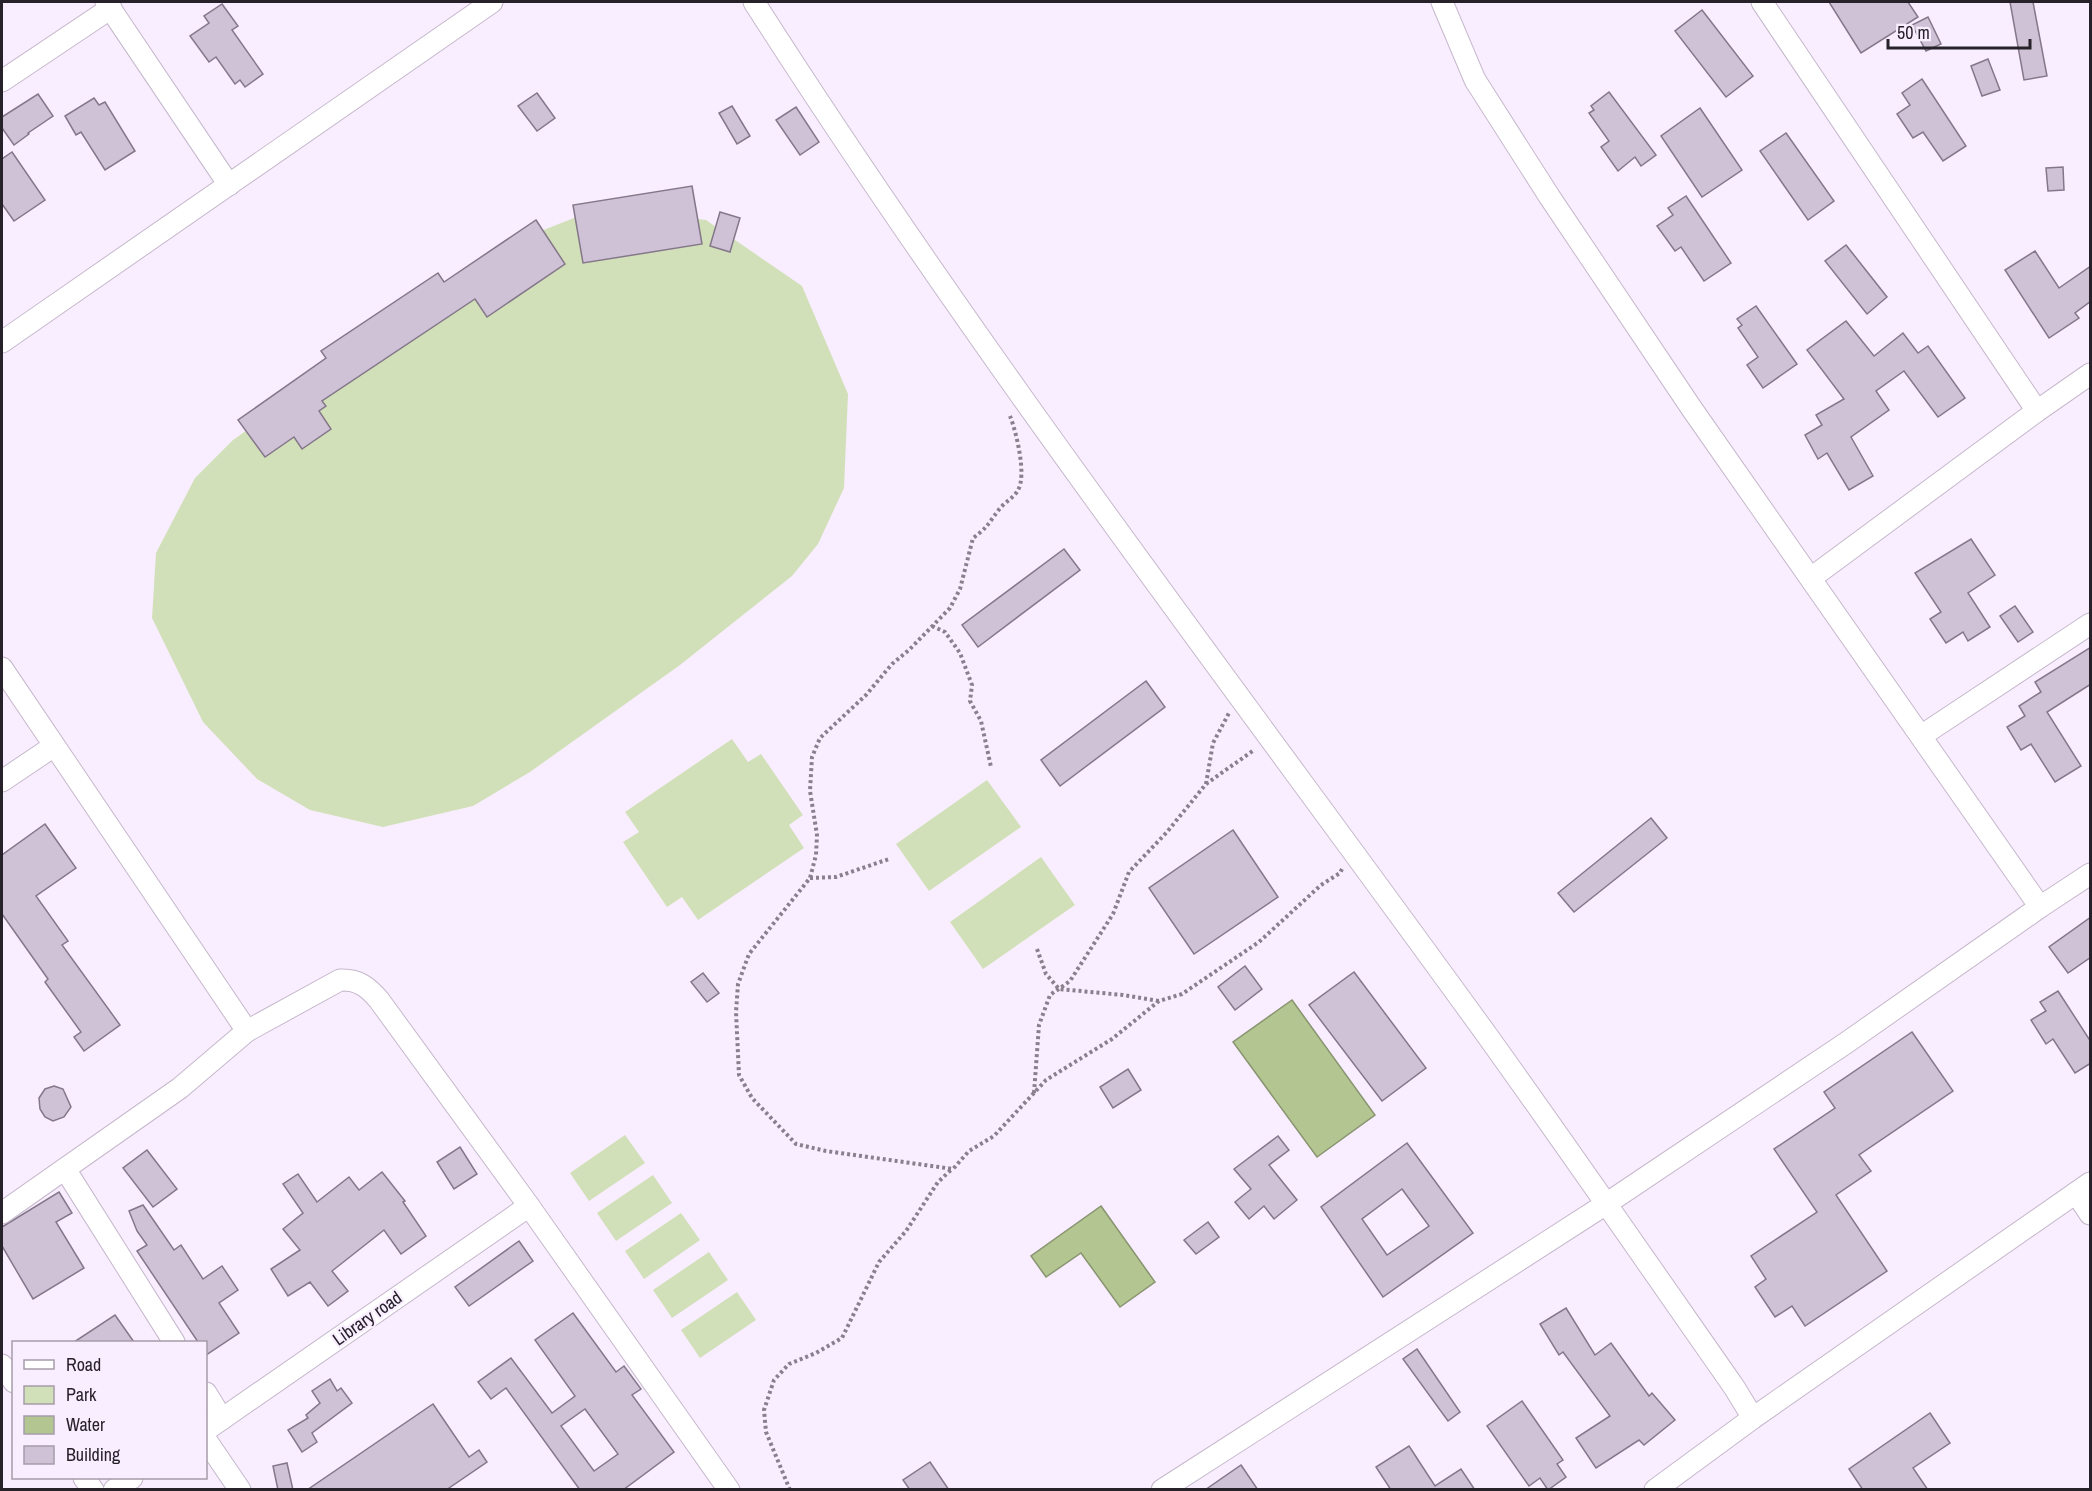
<svg xmlns="http://www.w3.org/2000/svg" width="2092" height="1491" font-family="'Archivo Narrow',sans-serif">
<style>
.green{fill:#d2e0b9}
.water{fill:#b3c590;stroke:#899471;stroke-width:1.5}
.building{fill:#cfc2d6;stroke:#84778a;stroke-width:1.5;fill-rule:evenodd}
.lines{fill:none;stroke-linecap:round;stroke-linejoin:round}
.minor-casing{stroke:#c6b8cc;stroke-width:23}
.path{stroke:#89808d;stroke-width:4;stroke-dasharray:3 3;stroke-linecap:butt}
.minor{stroke:#fff;stroke-width:21}
.labels{text-anchor:middle;dominant-baseline:central;stroke-width:4.5;stroke-linejoin:round;paint-order:stroke}
.street-label{font-size:18px;fill:#272129;stroke:#f9eeff}
</style>
<rect width="100%" height="100%" fill="#f9eeff"/>
<g class="green">
<polygon points="602,207 706,220 802,286 848,394 844,488 818,544 792,576 680,665 530,772 473,806 383,827 310,810 257,779 203,722 152,618 156,553 195,478 233,440 518,240"/>
<polygon points="732,739 748,762 761,754 803,815 789,825 804,848 698,920 682,897 667,907 623,842 639,832 625,812"/>
<polygon points="987,780 1021,827 929,891 896,844"/>
<polygon points="1041,857 1075,905 983,969 950,922"/>
<polygon points="625,1135 645,1163 589,1201 570,1173"/>
<polygon points="653,1175 672,1203 616,1241 597,1213"/>
<polygon points="681,1213 700,1240 644,1279 625,1251"/>
<polygon points="709,1252 728,1280 672,1318 653,1290"/>
<polygon points="737,1292 756,1320 700,1358 681,1330"/>
</g>
<g class="water">
<polygon points="1292,1000 1375,1115 1317,1157 1233,1042"/>
<polygon points="1101,1206 1155,1282 1120,1307 1081,1253 1046,1277 1031,1256"/>
</g>
<g class="building">
<polygon points="1829,2 1908,2 1918,17 1861,53"/>
<polygon points="2010,2 2033,2 2047,76 2024,80"/>
<polygon points="222,4 238,26 232,30 263,74 245,87 240,80 235,84 216,57 209,62 190,36 209,23 204,16"/>
<polygon points="1702,10 1753,76 1726,97 1675,31"/>
<polygon points="1928,17 1941,44 1926,51 1912,25"/>
<polygon points="1988,59 2000,90 1982,96 1971,66"/>
<polygon points="1922,79 1966,146 1943,161 1923,132 1913,138 1897,114 1910,105 1902,93"/>
<polygon points="1609,92 1656,155 1641,166 1635,157 1618,171 1601,147 1609,141 1589,113 1594,110 1591,106"/>
<polygon points="537,93 555,118 537,131 518,106"/>
<polygon points="38,94 53,116 28,133 29,134 14,145 2,128 2,117"/>
<polygon points="94,98 99,105 105,102 135,151 105,170 81,132 76,135 65,116"/>
<polygon points="732,106 750,136 737,144 719,113"/>
<polygon points="796,107 819,142 800,155 776,120"/>
<polygon points="1700,108 1742,170 1702,197 1661,136"/>
<polygon points="1786,133 1834,201 1808,220 1760,151"/>
<polygon points="12,152 45,200 14,221 2,204 2,159"/>
<polygon points="2063,167 2064,190 2048,191 2046,168"/>
<polygon points="692,186 702,244 583,263 573,205"/>
<polygon points="1686,196 1731,263 1704,281 1681,247 1675,251 1657,226 1673,215 1668,208"/>
<polygon points="720,212 740,218 730,252 710,246"/>
<polygon points="536,220 565,264 487,317 475,299 322,401 326,406 319,411 331,429 302,449 294,437 265,457 238,420 326,358 321,351 438,273 444,282"/>
<polygon points="1846,245 1887,297 1867,314 1825,261"/>
<polygon points="2035,251 2059,288 2091,266 2091,301 2075,313 2079,318 2049,338 2005,270"/>
<polygon points="1756,306 1797,364 1763,388 1747,365 1758,357 1738,328 1742,325 1737,319"/>
<polygon points="1846,321 1874,356 1903,333 1918,353 1928,346 1965,398 1938,417 1904,371 1876,391 1889,410 1851,437 1873,476 1849,490 1827,453 1818,459 1805,435 1822,425 1816,415 1844,399 1807,350"/>
<polygon points="1971,539 1995,575 1968,593 1990,627 1968,641 1963,632 1946,643 1930,619 1941,612 1915,573"/>
<polygon points="1064,549 1080,570 978,647 962,625"/>
<polygon points="2015,606 2033,632 2018,642 2000,616"/>
<polygon points="2091,647 2091,684 2047,712 2081,766 2055,782 2031,744 2021,750 2007,727 2025,716 2019,706 2041,692 2035,682"/>
<polygon points="1146,681 1165,707 1060,786 1041,760"/>
<polygon points="1651,818 1667,838 1574,912 1558,893"/>
<polygon points="45,824 76,868 36,896 68,941 62,945 120,1025 84,1051 74,1037 81,1032 45,982 48,979 2,914 2,855"/>
<polygon points="1233,830 1278,897 1194,954 1149,888"/>
<polygon points="2091,917 2091,957 2068,973 2049,947"/>
<polygon points="1245,966 1262,989 1235,1010 1218,987"/>
<polygon points="1354,972 1426,1068 1382,1101 1309,1005"/>
<polygon points="703,973 719,993 707,1002 691,982"/>
<polygon points="2058,991 2091,1042 2091,1063 2075,1073 2053,1039 2046,1044 2031,1020 2046,1011 2040,1002"/>
<polygon points="1912,1032 1953,1091 1859,1155 1871,1171 1836,1195 1887,1271 1805,1326 1792,1306 1775,1317 1755,1287 1766,1279 1751,1256 1817,1212 1774,1149 1835,1108 1824,1092"/>
<polygon points="1128,1069 1141,1090 1113,1108 1100,1087"/>
<polygon points="54,1086 63,1089 71,1107 64,1117 53,1121 45,1117 40,1109 39,1098 45,1089"/>
<polygon points="1278,1136 1289,1150 1269,1165 1297,1200 1274,1219 1264,1206 1249,1219 1235,1202 1251,1189 1234,1169"/>
<path d="M1407 1143 1473 1233 1383 1297 1321 1207ZM1402 1189 1429 1226 1387 1255 1362 1219Z"/>
<polygon points="460,1147 477,1174 454,1189 437,1162"/>
<polygon points="147,1150 177,1189 153,1207 123,1168"/>
<polygon points="382,1172 405,1201 403,1202 426,1236 401,1254 384,1230 332,1271 348,1291 328,1306 310,1282 288,1296 271,1269 300,1250 283,1229 303,1213 283,1184 298,1174 317,1202 349,1177 359,1190"/>
<polygon points="59,1192 72,1213 56,1222 84,1268 33,1299 2,1246 2,1227"/>
<polygon points="143,1205 174,1250 181,1245 203,1279 222,1266 238,1290 219,1303 239,1333 206,1355 206,1342 198,1342 137,1251 147,1245 137,1231 129,1211"/>
<polygon points="1208,1222 1219,1237 1196,1254 1184,1240"/>
<polygon points="519,1241 533,1261 469,1306 455,1287"/>
<polygon points="1566,1308 1595,1355 1611,1343 1649,1396 1652,1393 1675,1420 1644,1445 1639,1440 1596,1468 1576,1438 1610,1416 1563,1352 1559,1355 1540,1324"/>
<path d="M573 1313 616 1372 624 1366 641 1389 632 1395 674 1452 623 1490H580L506 1388 491 1399 478 1382 511 1358 552 1413 575 1396 535 1340ZM585 1409 618 1454 594 1471 561 1426Z"/>
<polygon points="115,1315 134,1342 74,1342"/>
<polygon points="1417,1349 1460,1412 1448,1421 1403,1359"/>
<polygon points="330,1379 337,1391 341,1388 352,1403 312,1433 317,1442 302,1452 288,1430 308,1418 306,1415 320,1403 312,1391"/>
<polygon points="1522,1401 1563,1460 1557,1464 1566,1477 1548,1490 1540,1478 1529,1486 1487,1426"/>
<polygon points="433,1404 469,1457 479,1450 487,1462 446,1490 307,1490"/>
<polygon points="1930,1413 1950,1443 1913,1468 1928,1490 1863,1490 1849,1469"/>
<polygon points="1409,1446 1435,1486 1461,1469 1475,1490 1391,1490 1376,1467"/>
<polygon points="930,1462 949,1490 910,1490 903,1480"/>
<polygon points="287,1463 293,1490 278,1490 273,1466"/>
<polygon points="1241,1465 1258,1490 1205,1490"/>
</g>
<g class="lines">
<g class="minor-casing">
<g id="minor">
<polyline points="106,2 229,185"/>
<path d="M754 2C982 359 1241 695 1489 1038 1572 1154 1653 1271 1734 1387L1753 1418 2090 1183"/>
<polyline points="1442,2 1475,80 1549,196 1692,409 2040,907"/>
<polyline points="1762,2 2037,411"/>
<polyline points="2,81 111,8"/>
<polyline points="2,342 492,2"/>
<polyline points="1811,578 2037,411 2090,374"/>
<polyline points="2,668 247,1031"/>
<polyline points="1921,736 2090,624"/>
<polyline points="2,781 54,746"/>
<polyline points="65,1169 174,1342"/>
<polyline points="2076,1193 2090,1214"/>
<path d="M2 1213 180 1088 247 1031 340 980C358 979 368 987 379 1000L529 1206 729 1490"/>
<polyline points="2,1365 14,1382"/>
<polyline points="206,1393 222,1419"/>
<polyline points="206,1430 529,1206"/>
<polyline points="206,1440 240,1490"/>
<polyline points="84,1478 93,1490"/>
<polyline points="114,1490 132,1478"/>
<polyline points="1162,1490 1606,1204 1846,1043 2040,907 2090,874"/>
<polyline points="1655,1490 1753,1418"/>
</g>
</g>
<g class="path">
<path d="M1010 416C1016 431 1027 475 1018 490 1014 498 1003 503 998 511 987 525 988 527 973 538L960 589 950 608 909 650 892 664 866 695 820 738 812 757 810 791 817 835 816 855 810 878 749 954 738 984 736 1012 739 1075 752 1098 796 1144 826 1151 953 1169 969 1151 994 1136 1046 1080 1112 1039 1159 1001 1182 994 1259 942 1321 885 1340 873 1342 869"/>
<polyline points="932,626 945,632 960,653 972,685 970,701 981,721 991,767"/>
<polyline points="1206,784 1213,743 1229,713"/>
<polyline points="810,878 836,877 889,859"/>
<polyline points="1037,949 1046,974 1059,989 1123,995 1159,1001"/>
<polyline points="1034,1093 1039,1025 1050,995 1070,981 1113,914 1129,872 1167,832 1206,784 1254,750"/>
<polyline points="790,1490 766,1432 764,1410 774,1380 789,1364 816,1353 842,1338 879,1262 906,1231 938,1182 952,1169"/>
</g>
<use href="#minor" class="minor"/>
</g>
<g class="labels">
<g class="street-label">
<text transform="translate(367 1318) rotate(-35)">Library road</text>
</g>
</g>
<rect width="2092" height="1491" fill="none" stroke="#272129" stroke-width="6"/>
<rect x="12" y="1341" width="195" height="138" fill="#f9eeff" stroke="#a59ca9" stroke-width="1.5"/>
<rect x="24" y="1360" width="30" height="9" fill="#ffffff" stroke="#a59ca9" stroke-width="1.5"/>
<text x="66" y="1371" font-size="18" fill="#272129">Road</text>
<rect x="24" y="1386" width="30" height="18" fill="#d2e0b9" stroke="#a59ca9" stroke-width="1.5"/>
<text x="66" y="1401" font-size="18" fill="#272129">Park</text>
<rect x="24" y="1416" width="30" height="18" fill="#b3c590" stroke="#a59ca9" stroke-width="1.5"/>
<text x="66" y="1431" font-size="18" fill="#272129">Water</text>
<rect x="24" y="1446" width="30" height="18" fill="#cfc2d6" stroke="#a59ca9" stroke-width="1.5"/>
<text x="66" y="1461" font-size="18" fill="#272129">Building</text>
<path d="M1888 39v9h142v-9" fill="none" stroke="#272129" stroke-width="3"/>
<text x="1897" y="39" font-size="18" fill="#272129" stroke="#f9eeff" stroke-width="4.5" paint-order="stroke">50 m</text>
</svg>
